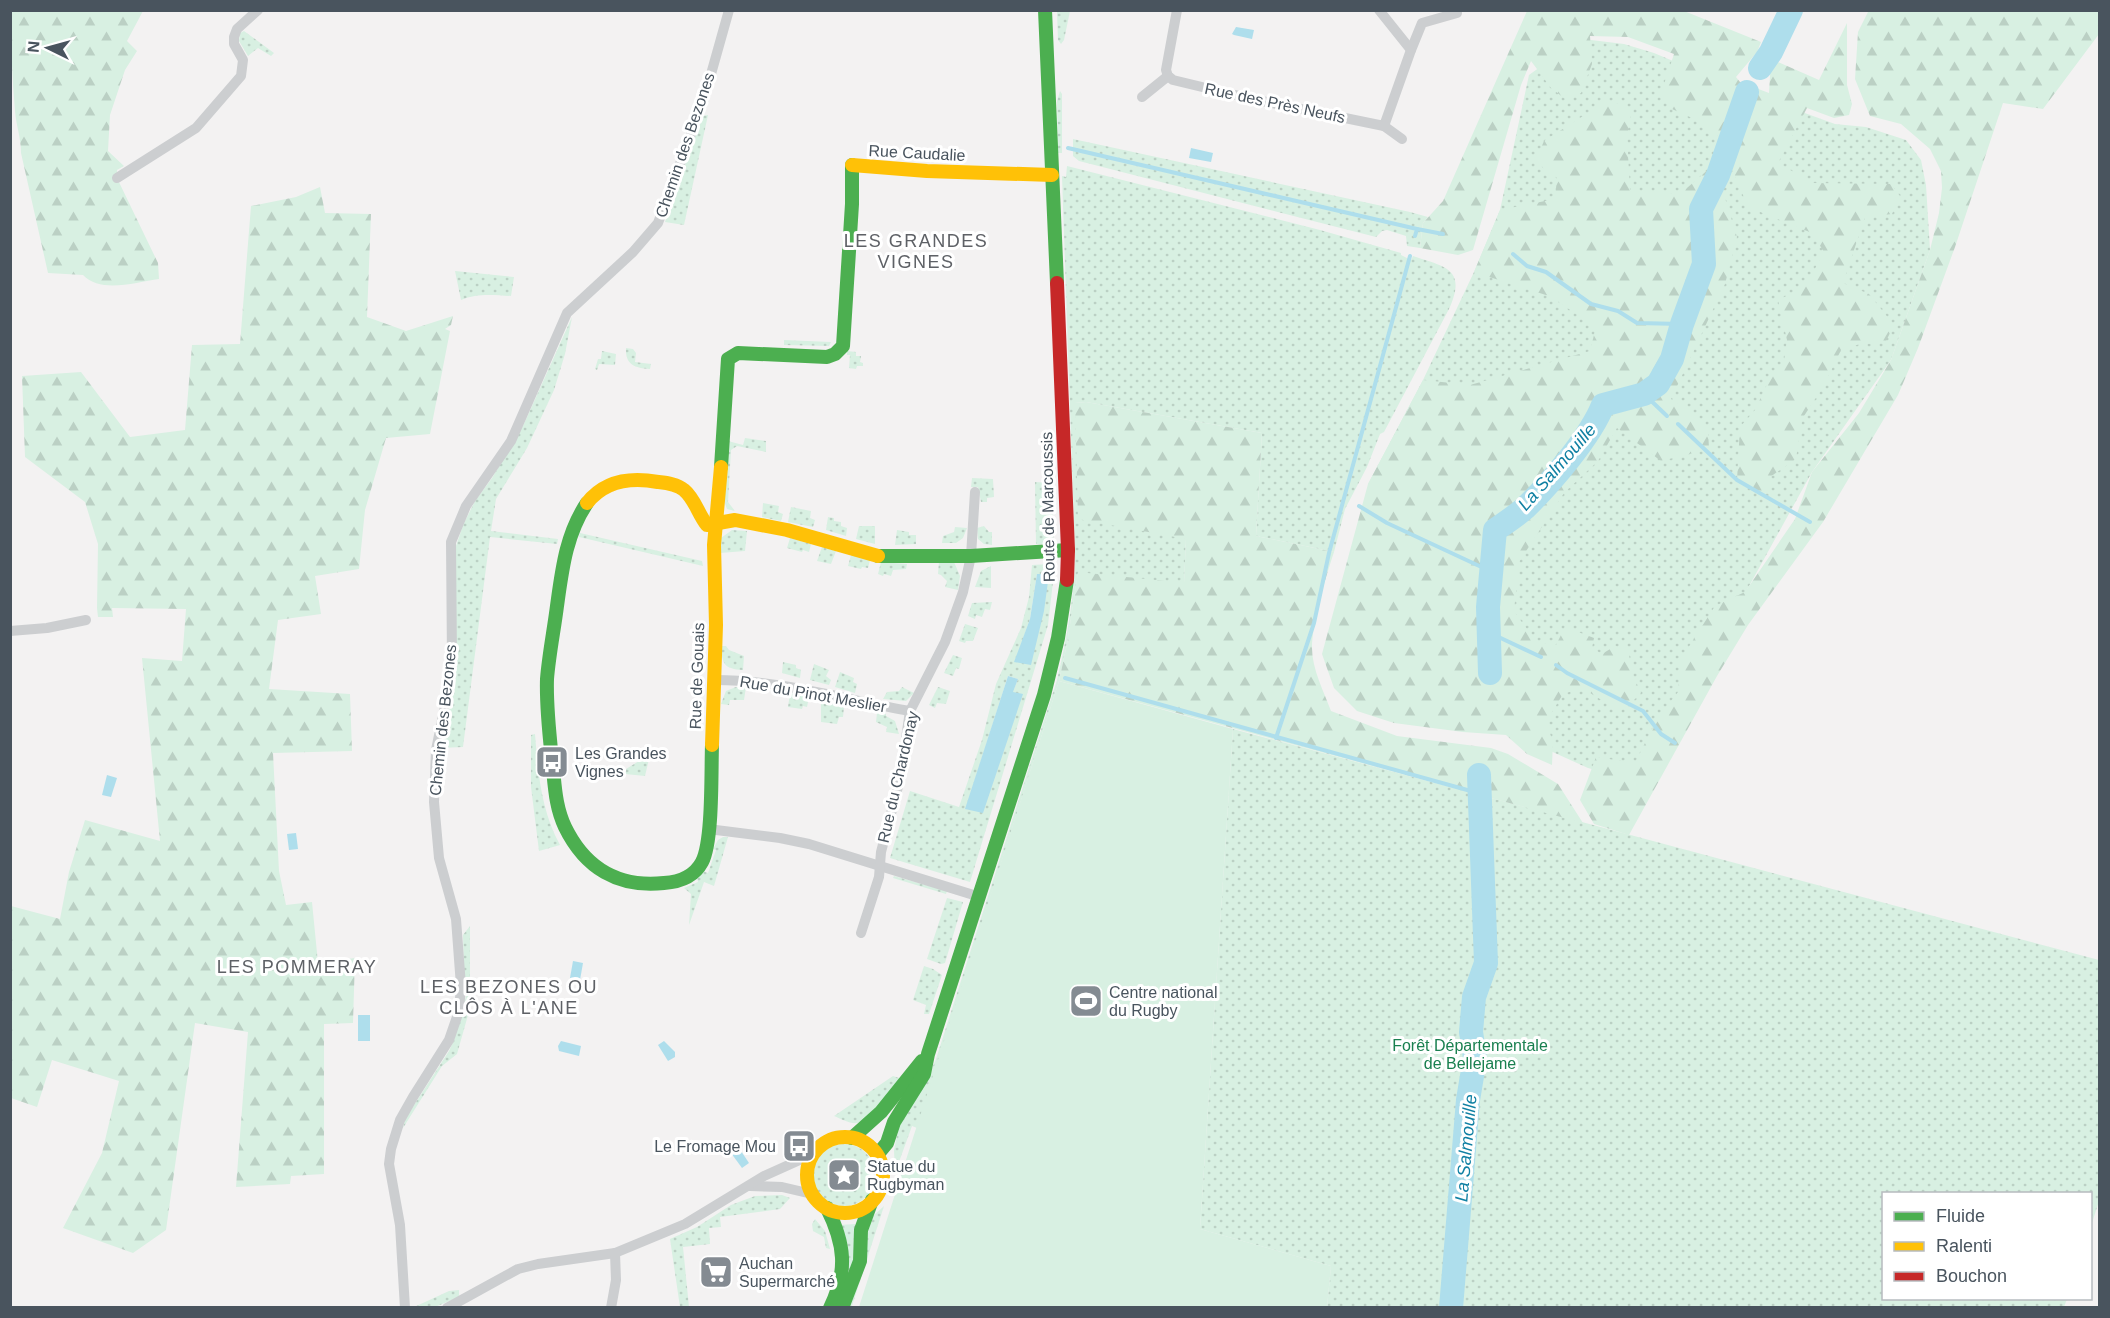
<svg xmlns="http://www.w3.org/2000/svg" width="2110" height="1318" font-family="Arial,sans-serif">
<style>
.green{fill:url(#green-dots);fill-rule:evenodd}
.forest{fill:url(#forest-firs)}
.pitch{fill:#d8f0e2}
.water{fill:#aedeec}
.lines{fill:none;stroke-linecap:round;stroke-linejoin:round}
.stream{stroke:#aedeec;stroke-width:4}
.river{stroke:#aedeec;stroke-width:24}
.street{stroke:#ccced0;stroke-width:10}
.fast{stroke:#4caf50;stroke-width:14}
.slow{stroke:#ffc107;stroke-width:14}
.jam{stroke:#c62828;stroke-width:14}
.labels{text-anchor:middle;dominant-baseline:central;stroke-width:6;stroke-linejoin:round;paint-order:stroke}
.street-label{font-size:16px;fill:#49545e;stroke:#fff}
.poi-label{font-size:16px;fill:#49545e;stroke:#fff;text-anchor:start}
.park-label{font-size:16px;fill:#1a8050;stroke:#fff}
.neighbourhood-label{font-size:18px;letter-spacing:1.5px;fill:#5e6166;stroke:#fff}
.water-label{font-size:18px;font-style:italic;fill:#1080a3;stroke:#fff}
</style>
<defs>
<pattern id="green-dots" width="8" height="8" patternUnits="userSpaceOnUse" patternTransform="scale(1.5)"><rect width="8" height="8" fill="#d8f0e2"/><path d="M2 2h.1M6 6h.1" fill="none" stroke="#bbd0c4" stroke-width="1.8" stroke-linecap="round"/></pattern>
<pattern id="forest-firs" width="22" height="20" patternUnits="userSpaceOnUse" patternTransform="scale(1.5)"><rect width="22" height="20" fill="#d8f0e2"/><path d="M5 1l3.5 6h-7zM16 11l3.5 6h-7z" fill="#bbd0c4"/></pattern>
</defs>
<rect width="100%" height="100%" fill="#f3f2f2"/>
<g class="green">
<polygon points="1057,11 1070,11 1064,40 1061,44 1058,40"/>
<polygon points="244,31 274,53 271,56 258,48 248,56 239,41 240,33"/>
<polygon points="1591,40 1624,44 1654,53 1747,92 1835,124 1866,127 1906,140 1921,160 1926,185 1930,250 1891,360 1812,472 1641,782 1588,768 1495,726 1368,484 1423,380 1474,272 1500,210 1529,75 1573,43"/>
<polygon points="1060,91 1062,94 1062,153 1058,153 1057,101"/>
<polygon points="708,115 684,225 665,222 702,116"/>
<polygon points="1073,139 1410,212 1428,217 1423,223 1420,248 1407,246 1406,236 1387,230 1382,231 1376,237 1079,161 1073,156"/>
<path d="M1067 166 1320 230 1401 253V255L1411 260 1413 256C1446 267 1467 269 1449 309L1384 432 1380 434 1367 467 1345 509 1334 552 1256 536 1262 433 1086 402 1075 403 1186 539 1184 584 1078 573 1067 644 1059 681 917 1128 912 1126 895 1173 894 1150 899 1126 926 1082 936 1059 1057 680C1067 638 1075 595 1075 551L1062 176 1066 177Z"/>
<path d="M455 271 514 277 511 296C493 295 477 293 461 300Z"/>
<polygon points="572,317 565,354 554,390 527,448 496,499 491,531 558,539 557,544 490,537 463,747 440,748 450,704 455,549 463,525 475,501 492,478 523,426"/>
<polygon points="784,340 831,342 829,346 784,345"/>
<path d="M626 348 633 349 636 353 635 362 651 364 650 369C635 368 625 365 626 348Z"/>
<polygon points="602,351 616,354 615,365 599,364 597,370 595,369 598,359 601,359"/>
<polygon points="847,351 856,352 856,356 861,356 860,362 863,363 863,366 857,366 856,369 849,368 850,355 847,355"/>
<polygon points="745,438 766,441 766,452 737,446 731,450 728,502 735,511 727,509 724,501 728,441 743,445"/>
<polygon points="972,478 993,479 994,497 987,498 987,502 981,502 978,487 971,487"/>
<polygon points="1035,482 1052,483 1054,537 1049,544 1036,544"/>
<polygon points="763,503 779,506 778,512 783,514 781,521 762,517"/>
<polygon points="791,507 811,511 810,518 815,520 813,527 788,522"/>
<polygon points="828,517 834,518 834,521 841,522 841,526 847,528 846,536 826,530"/>
<polygon points="859,526 875,526 875,544 856,539"/>
<polygon points="984,526 989,532 992,532 992,545 984,544 978,539 977,528"/>
<polygon points="955,527 967,528 963,538 956,543 942,543 943,536 954,532"/>
<polygon points="732,530 747,531 745,551 720,553 721,538"/>
<polygon points="897,530 909,532 909,535 916,535 916,544 895,545"/>
<polygon points="580,533 702,561 703,566 579,537"/>
<polygon points="790,538 811,544 809,552 803,550 802,552 787,548"/>
<polygon points="822,547 836,551 831,564 817,561"/>
<polygon points="851,555 870,560 868,568 862,567 861,569 848,566"/>
<polygon points="939,561 954,562 960,576 958,590 945,587 947,581 941,575 938,574"/>
<polygon points="881,562 907,564 906,569 893,570 891,576 884,574 883,576 878,574"/>
<path d="M1050 564 1054 573 1048 625 970 882 890 858 910 791 959 807 982 740 996 684 1021 628 1029 597 1032 565ZM1037 574H1048L1015 662 1030 619ZM1008 676 1018 679 966 809V808Z"/>
<polygon points="991,566 991,588 975,587 981,571"/>
<polygon points="992,602 990,610 985,609 982,617 976,615 975,619 968,616 972,603"/>
<polygon points="965,624 978,628 973,641 966,641 965,643 959,641"/>
<path d="M721 646H726L729 650 744 656 743 670C724 669 722 664 721 646Z"/>
<polygon points="953,655 962,658 959,669 956,668 953,676 944,673"/>
<polygon points="783,662 796,665 796,668 801,670 800,678 782,673"/>
<polygon points="814,664 829,670 826,676 831,680 829,685 810,680"/>
<polygon points="840,672 854,678 853,682 857,684 855,693 835,687"/>
<polygon points="736,687 746,687 744,700 730,700 729,705 721,704 726,691"/>
<polygon points="902,687 914,693 906,701 883,699 887,692 899,691"/>
<polygon points="938,687 950,691 946,704 937,703 935,708 929,705"/>
<polygon points="790,693 809,697 807,707 803,706 802,709 788,707"/>
<polygon points="821,701 844,707 843,717 839,717 837,724 821,722"/>
<polygon points="877,713 886,714 886,716 895,721 899,734 886,732 887,727 876,722"/>
<polygon points="1233,729 2099,960 2100,1198 2091,1226 2090,1194 1884,1194 1884,1298 2067,1299 2064,1307 1327,1307 1331,1266 1200,1229"/>
<path d="M535 734C538 773 541 810 560 845L539 851 531 787V735Z"/>
<polygon points="644,758 649,759 645,776 625,774 626,769"/>
<polygon points="723,837 728,837 714,886 704,882 689,925 691,894 684,888 698,882 697,878 703,871 708,873 716,850 713,849 718,840"/>
<polygon points="894,876 947,891 946,894 893,878"/>
<polygon points="947,898 963,902 945,963 941,964 927,959"/>
<polygon points="470,926 470,984 464,980 464,977 463,935"/>
<polygon points="924,966 933,969 942,975 929,1014 924,1014 926,1005 913,1000"/>
<polygon points="467,993 470,993 470,1008 457,1054 442,1066 403,1128 405,1119 449,1051 454,1040"/>
<path d="M893 1076 902 1079C893 1090 870 1120 857 1123 850 1124 841 1119 834 1116Z"/>
<circle cx="844" cy="1175" r="31"/>
<polygon points="782,1195 790,1198 780,1209 720,1217 721,1227 709,1228 710,1244 683,1247 689,1307 680,1307 670,1239 697,1227 731,1205 755,1196"/>
<polygon points="884,1206 852,1306 848,1308 872,1217"/>
<polygon points="815,1219 825,1231 830,1249 826,1248 824,1237 813,1231 812,1224"/>
<polygon points="855,1224 854,1262 840,1295 840,1225"/>
<polygon points="459,1290 459,1297 435,1307 412,1308 449,1291"/>
</g>
<g class="forest">
<polygon points="1869,10 2099,11 2099,34 2043,109 2003,103 1955,247 1918,348 1898,395 1823,522 1748,625 1717,676 1629,835 1594,824 1580,800 1596,757 1635,763 1657,719 1678,692 1681,659 1715,606 1745,592 1795,519 1812,472 1859,413 1891,360 1930,250 1939,213 1942,188 1941,171 1930,149 1901,124 1870,116 1855,79 1858,32"/>
<path d="M10 11H143L127 41 137 51 125 70 110 115 108 151 124 166 117 170V178L158 263 159 279C136 282 101 294 83 275L48 273 21 153C21 137 16 125 15 111 12 77 11 44 10 11Z"/>
<polygon points="1527,11 1684,11 1761,42 1757,52 1736,77 1740,82 1769,93 1771,59 1819,80 1847,23 1847,85 1852,104 1849,115 1834,118 1807,108 1778,163 1813,183 1891,184 1900,196 1892,214 1865,217 1843,283 1869,294 1894,325 1885,343 1860,344 1841,350 1823,387 1802,419 1796,459 1770,477 1771,490 1764,495 1737,480 1740,427 1755,410 1770,378 1784,361 1787,340 1778,300 1805,287 1824,252 1812,233 1748,207 1718,136 1701,122 1672,109 1661,93 1674,54 1628,37 1590,36 1592,64 1581,93 1568,101 1551,88 1531,61 1521,85 1473,250 1458,255 1420,248 1423,223 1443,201"/>
<polygon points="1608,100 1632,109 1627,136 1630,190 1680,194 1710,168 1718,175 1737,237 1725,284 1671,399 1691,412 1708,429 1709,449 1661,461 1617,428 1598,461 1564,493 1519,562 1514,611 1536,642 1556,645 1565,627 1594,638 1592,648 1602,654 1615,646 1628,650 1633,675 1641,693 1625,709 1618,710 1582,688 1563,694 1546,722 1553,742 1552,765 1527,754 1506,735 1463,732 1394,723 1357,711 1334,688 1322,654 1368,484 1423,380 1470,385 1590,351 1596,327 1549,296 1474,272 1500,210 1555,199 1557,178 1535,162 1544,141"/>
<polygon points="320,187 325,213 371,214 367,317 406,331 453,316 451,325 445,329 450,331 430,434 386,438 365,510 359,569 315,576 321,614 278,620 269,689 350,694 352,751 273,753 279,871 286,905 312,902 318,963 355,958 353,1023 324,1024 324,1174 291,1176 290,1184 236,1187 248,1032 195,1023 166,1230 133,1253 63,1228 102,1153 119,1081 52,1060 37,1107 11,1098 11,906 60,919 69,872 85,820 160,841 142,658 182,661 186,609 112,608 113,617 98,617 97,608 98,544 85,502 25,457 22,376 81,372 130,437 185,430 192,345 240,344 251,206 296,197"/>
<path d="M1086 402 1262 433 1256 536 1334 552C1326 576 1312 623 1312 648 1312 669 1324 692 1331 711L1397 736 1491 748 1508 754 1558 784 1583 823 1059 681 1067 644 1078 572 1184 583 1186 539 1078 519 1075 403Z"/>
</g>
<polygon class="pitch" points="1059,681 1233,729 1200,1229 1331,1266 1327,1307 859,1307"/>
<g class="water">
<polygon points="1236,27 1254,30 1252,39 1234,35 1232,34"/>
<polygon points="1191,148 1213,153 1211,162 1189,158"/>
<polygon points="1037,574 1049,574 1044,611 1031,665 1014,662 1030,619"/>
<polygon points="1008,676 1018,679 1013,692 1023,694 983,813 965,809"/>
<polygon points="107,775 117,778 111,797 102,795"/>
<polygon points="296,833 298,849 289,850 287,834"/>
<polygon points="573,961 583,963 580,980 570,978"/>
<rect x="358" y="1015" width="12" height="26"/>
<polygon points="561,1041 581,1046 579,1056 559,1051 558,1046"/>
<polygon points="664,1041 675,1052 675,1057 668,1061 658,1045"/>
<polygon points="739,1148 749,1163 742,1168 731,1153"/>
</g>
<g class="lines">
<g class="stream">
<polyline points="1068,148 1417,229 1415,236"/>
<polyline points="1417,229 1443,234"/>
<polyline points="1513,254 1527,266 1546,272 1591,304 1618,311 1637,323 1682,324"/>
<polyline points="1644,394 1667,416"/>
<polyline points="1678,424 1737,480 1810,522"/>
<polyline points="1359,506 1387,523 1490,571"/>
<polyline points="1488,632 1541,657"/>
<polyline points="1556,665 1567,673 1643,711 1661,734 1675,743"/>
<polyline points="1065,678 1478,793"/>
<polyline points="1276,738 1314,623 1329,553 1410,256"/>
</g>
<g class="river">
<polyline points="1760,68 1771,52 1791,10"/>
<path d="M1490 673 1488 607 1495 530C1505 523 1516 516 1525 508 1550 484 1591 436 1603 405L1644 394 1658 384 1672 359 1682 324 1704 264 1701 209 1718 175 1747 92"/>
<polyline points="1451,1308 1468,1100 1475,1058 1471,1032 1474,997 1486,963 1479,775"/>
</g>
<g class="street">
<polyline points="1177,10 1166,70 1168,76 1173,80 1252,99 1384,126 1411,50 1422,23 1457,13"/>
<polyline points="1379,10 1411,50"/>
<polyline points="1142,97 1168,76"/>
<polyline points="1384,126 1402,139"/>
<polyline points="117,178 196,128 241,76 243,60 234,44 234,37 237,29 258,10"/>
<polyline points="10,631 47,628 86,620"/>
<path d="M715 680C781 680 846 700 910 711"/>
<polyline points="708,829 780,838 809,844 980,897"/>
<polyline points="861,933 879,877 881,852 900,779 910,711 945,642 963,592 971,556 975,492"/>
<polyline points="750,1186 782,1187 812,1194"/>
<polyline points="405,1308 400,1225 389,1164 391,1149 400,1120 413,1097 449,1040 459,1011 461,986 456,919 439,858 434,802 436,750 448,691 452,661 451,542 466,506 511,441 567,313 633,252 658,223 704,99 729,10"/>
<polyline points="447,1308 518,1269 538,1264 615,1253 685,1224 764,1176 813,1154"/>
<polyline points="611,1308 616,1280 615,1253"/>
</g>
<g class="fast">
<polyline points="1045,10 1057,283"/>
<polyline points="721,467 728,359 738,353 827,357 835,354 843,346 852,204 852,165"/>
<path d="M587 503C566 534 562 570 557 606 554 630 549 654 547 679 546 709 550 739 553 769 555 789 556 808 565 827 585 868 618 888 664 883 679 882 694 877 702 862 713 841 711 773 712 745"/>
<polyline points="878,556 971,556 1068,550"/>
<polyline points="852,1138 881,1112 922,1061"/>
<polyline points="877,1155 887,1143 894,1122 924,1074 928,1054 1044,695 1058,638 1067,580"/>
<path d="M827 1208C845 1244 848 1271 830 1308"/>
<polyline points="842,1308 860,1261 861,1230 872,1200"/>
</g>
<g class="slow">
<polyline points="852,165 927,171 1052,175"/>
<path d="M587 503C605 480 631 477 658 482 667 483 677 484 684 490 695 499 698 514 707 525L735 520 787 530 878 556"/>
<polyline points="712,745 716,625 714,545 721,467"/>
<circle cx="845" cy="1175" r="38"/>
</g>
<polyline class="jam" points="1057,283 1068,550 1067,580"/>
</g>
<defs>
<g id="bus-square" transform="scale(1.725)"><rect x="-9" y="-9" width="18" height="18" rx="4" fill="#848b92" stroke="#fff"/><path d="M-5-6H5V4H4V6H2V4H-2V6H-4V4H-5ZM-3.5-4V0h7V-4ZM-3.5 1.2v1.5H-2V1.2ZM2 1.2v1.5H3.5V1.2Z" fill="#fff"/></g>
<g id="stadium-square" transform="scale(1.725)"><rect x="-9" y="-9" width="18" height="18" rx="4" fill="#848b92" stroke="#fff"/><path d="M0-5a6.5 5 0 1 0 0 10a6.5 5 0 1 0 0-10ZM-3.5-1.8h7v3.6h-7Z" fill="#fff"/></g>
<g id="sight-square" transform="scale(1.725)"><rect x="-9" y="-9" width="18" height="18" rx="4" fill="#848b92" stroke="#fff"/><path d="M0-6L1.8-2.2L6-1.7L2.9 1.2L3.7 5.4L0 3.3L-3.7 5.4L-2.9 1.2L-6-1.7L-1.8-2.2Z" fill="#fff"/></g>
<g id="supermarket-square" transform="scale(1.725)"><rect x="-9" y="-9" width="18" height="18" rx="4" fill="#848b92" stroke="#fff"/><path d="M-6-5.5h2.5l.6 2H6L4.5 2H-2.5L-4.4-4H-6ZM-1.5 3.2a1.3 1.3 0 1 0 .1 0ZM3 3.2a1.3 1.3 0 1 0 .1 0Z" fill="#fff"/></g>
</defs>
<g fill-rule="evenodd">
<use href="#bus-square" x="552" y="762"/>
<use href="#stadium-square" x="1086" y="1001"/>
<use href="#bus-square" x="799" y="1146"/>
<use href="#sight-square" x="844" y="1175"/>
<use href="#supermarket-square" x="716" y="1272"/>
</g>
<g class="labels">
<g class="street-label">
<text transform="translate(1275 103) rotate(12)">Rue des Près Neufs</text>
<text transform="translate(685 145) rotate(-71)">Chemin des Bezones</text>
<text transform="translate(917 153) rotate(3)">Rue Caudalie</text>
<text transform="translate(1048 507) rotate(-91)">Route de Marcoussis</text>
<text transform="translate(697 676) rotate(-88)">Rue de Gouais</text>
<text transform="translate(813 694) rotate(10)">Rue du Pinot Meslier</text>
<text transform="translate(443 720) rotate(-84)">Chemin des Bezones</text>
<text transform="translate(898 777) rotate(-77)">Rue du Chardonay</text>
</g>
<g class="poi-label">
<text x="575" y="753">Les Grandes<tspan x="575" dy="18">Vignes</tspan></text>
<text x="1109" y="992">Centre national<tspan x="1109" dy="18">du Rugby</tspan></text>
<text x="776" y="1146" text-anchor="end">Le Fromage Mou</text>
<text x="867" y="1166">Statue du<tspan x="867" dy="18">Rugbyman</tspan></text>
<text x="739" y="1263">Auchan<tspan x="739" dy="18">Supermarché</tspan></text>
</g>
<g class="park-label">
<text x="1470" y="1045">Forêt Départementale<tspan x="1470" dy="18">de Bellejame</tspan></text>
</g>
<g class="neighbourhood-label">
<text x="916" y="241">LES GRANDES<tspan x="916" dy="21">VIGNES</tspan></text>
<text x="297" y="967">LES POMMERAY</text>
<text x="509" y="987">LES BEZONES OU<tspan x="509" dy="21">CLÔS À L'ANE</tspan></text>
</g>
<g class="water-label">
<text transform="translate(1557 467) rotate(-49)">La Salmouille</text>
<text transform="translate(1466 1148) rotate(-85)">La Salmouille</text>
</g>
</g>
<rect width="2110" height="1318" fill="none" stroke="#49545e" stroke-width="24"/>
<rect x="1882" y="1192" width="210" height="108" fill="#ffffff" stroke="#b6bbbf" stroke-width="1.5"/>
<rect x="1894" y="1212" width="30" height="9" fill="#4caf50" stroke="#b6bbbf" stroke-width="1.5"/>
<text x="1936" y="1222" font-size="18" fill="#49545e">Fluide</text>
<rect x="1894" y="1242" width="30" height="9" fill="#ffc107" stroke="#b6bbbf" stroke-width="1.5"/>
<text x="1936" y="1252" font-size="18" fill="#49545e">Ralenti</text>
<rect x="1894" y="1272" width="30" height="9" fill="#c62828" stroke="#b6bbbf" stroke-width="1.5"/>
<text x="1936" y="1282" font-size="18" fill="#49545e">Bouchon</text>
<g transform="translate(48 48) rotate(275)" stroke="#ffffff" stroke-width="4.5" paint-order="stroke">
<path d="M0-4.5L10 22L0 15L-10 22Z" fill="#49545e"/>
<text y="-9" font-size="16" font-weight="bold" text-anchor="middle" fill="#49545e">N</text>
</g>
</svg>
